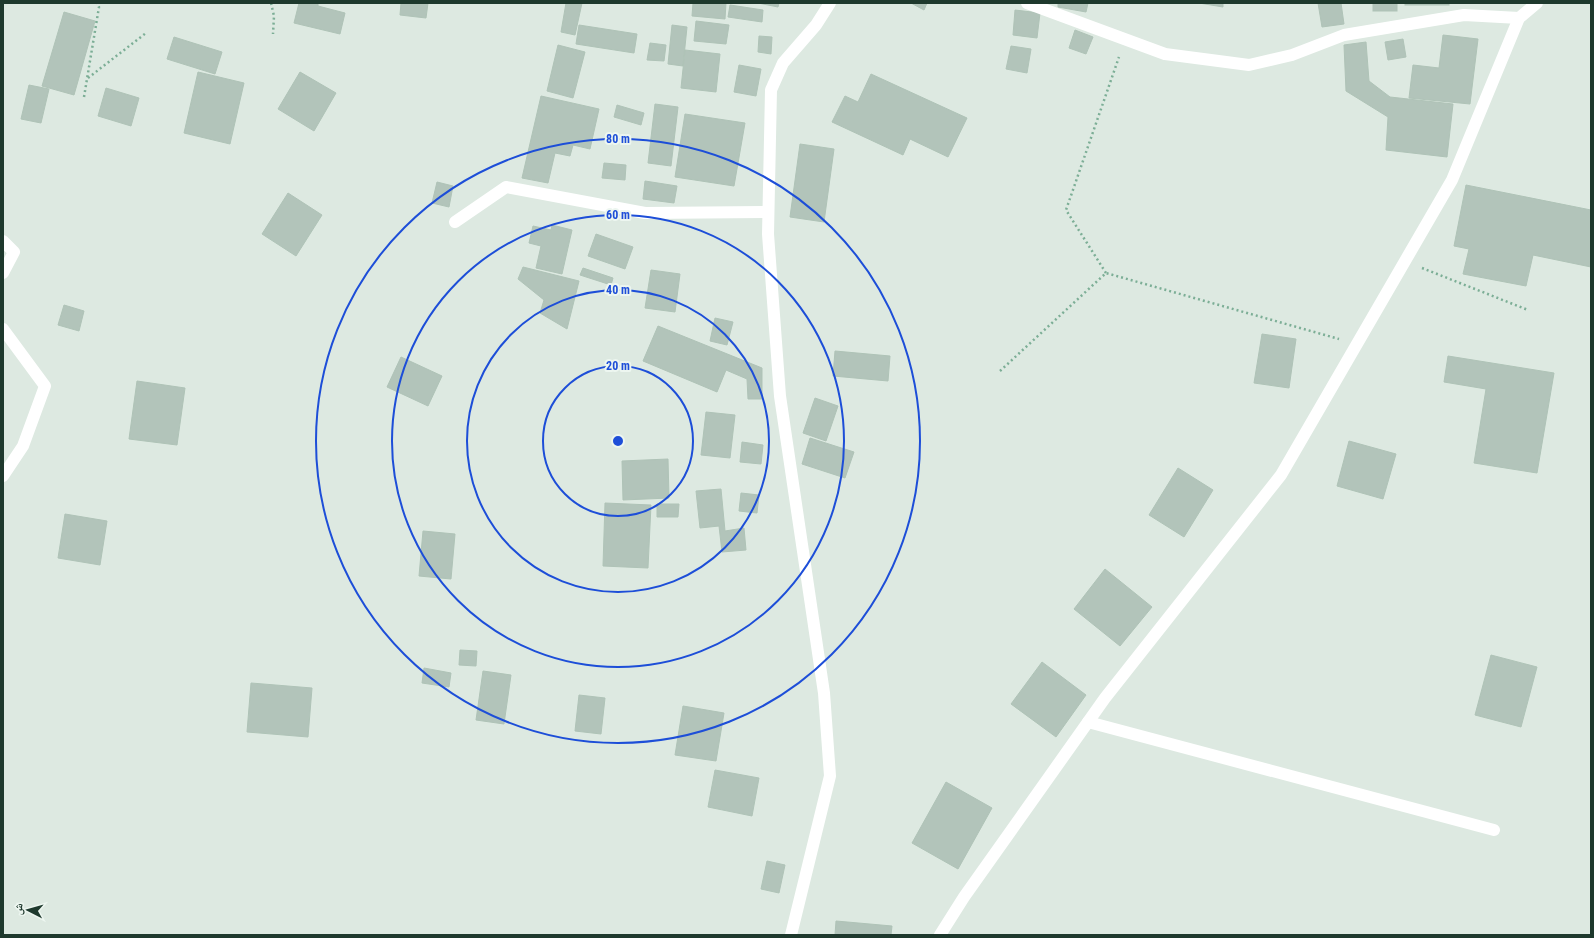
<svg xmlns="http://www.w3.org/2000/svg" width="1594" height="938" font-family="'Roboto Condensed','Noto Naskh Arabic',sans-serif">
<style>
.building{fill:#b2c4ba;stroke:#afc3b7}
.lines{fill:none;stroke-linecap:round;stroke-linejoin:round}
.path{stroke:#7cae96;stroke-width:2.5;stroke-dasharray:2 3;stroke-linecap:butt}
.street{stroke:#fff;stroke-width:12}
.secondary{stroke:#fff;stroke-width:12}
.ring{fill:none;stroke:#1d4ed8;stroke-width:2}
.centre{fill:#1d4ed8;stroke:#edf6f0;stroke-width:2}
.ring-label{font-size:12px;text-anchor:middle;font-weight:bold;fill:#1d4ed8;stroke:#edf6f0;stroke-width:4;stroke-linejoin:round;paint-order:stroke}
</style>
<rect width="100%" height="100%" fill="#dde9e1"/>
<g class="building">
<polygon points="299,3 318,3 318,6 345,13 340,34 294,23"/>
<polygon points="401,3 428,3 426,18 400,15"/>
<polygon points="566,3 582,3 575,35 561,32"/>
<polygon points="693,3 726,3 725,19 692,16"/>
<polygon points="758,3 779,3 778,7"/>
<polygon points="911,3 927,3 924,10"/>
<polygon points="1058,3 1088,3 1086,12 1058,7"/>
<polygon points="1199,3 1223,3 1223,7"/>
<polygon points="1318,3 1341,3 1344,24 1322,27"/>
<rect x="1373" y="3" width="24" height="8"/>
<rect x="1405" y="3" width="44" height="2"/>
<polygon points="730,5 763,10 762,22 728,17"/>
<polygon points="1015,10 1040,13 1037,38 1013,35"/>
<polygon points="64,12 95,21 74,95 42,86"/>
<polygon points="696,21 729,25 726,44 694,41"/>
<polygon points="579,25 637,34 634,53 576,44"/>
<polygon points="672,25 687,27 683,66 668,64"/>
<polygon points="1075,30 1093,37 1086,54 1069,48"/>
<polygon points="1443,35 1478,39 1470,104 1409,98 1413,65 1439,68"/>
<polygon points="759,36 772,37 771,54 758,52"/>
<polygon points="174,37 222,52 215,74 167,59"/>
<polygon points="1403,39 1406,57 1388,60 1385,42"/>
<polygon points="1366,42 1369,81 1390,97 1453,104 1447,157 1386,150 1388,117 1346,91 1344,45"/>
<polygon points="650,43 666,45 664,61 647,60"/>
<polygon points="558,45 585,52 573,98 547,91"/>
<polygon points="1011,46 1031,49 1027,73 1006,69"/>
<polygon points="685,50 720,54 716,92 681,88"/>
<polygon points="739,65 761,69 756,96 734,92"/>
<polygon points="198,72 244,83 230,144 184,133"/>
<polygon points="300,72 336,93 314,131 278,109"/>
<polygon points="871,74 967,118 948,157 910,139 903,155 832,122 845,96 858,102"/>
<polygon points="29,85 49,89 41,123 21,119"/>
<polygon points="106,88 139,98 131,126 98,116"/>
<polygon points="541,96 599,109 590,149 573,145 570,156 555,153 548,183 522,178"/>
<polygon points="655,104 678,107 671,166 648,163"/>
<polygon points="617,105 644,113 641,125 614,117"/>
<polygon points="685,114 745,123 734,186 675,177"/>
<polygon points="800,144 834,149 824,222 790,217"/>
<polygon points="604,163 626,165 625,180 602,178"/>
<polygon points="645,181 677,186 674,203 643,199"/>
<polygon points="437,182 453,186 449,207 432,203"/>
<polygon points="1466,185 1591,210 1591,267 1533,255 1526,286 1463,274 1469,249 1454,246"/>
<polygon points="288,193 322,215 296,256 262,234"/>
<polygon points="552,225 572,230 562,274 536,268 541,246 529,243 533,226 551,230"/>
<polygon points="596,234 633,247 625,269 588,256"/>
<polygon points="523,267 579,281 567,329 540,313 544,300 518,279"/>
<polygon points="583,268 613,278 611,285 580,275"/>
<polygon points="651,270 680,274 675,312 645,308"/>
<polygon points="64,305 84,311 79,331 58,325"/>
<polygon points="715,318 733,322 727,345 710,341"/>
<polygon points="658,326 762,368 762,399 748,399 747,379 726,370 717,392 643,361"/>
<polygon points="1262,334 1296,339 1289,388 1254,383"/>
<polygon points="835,351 890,356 888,381 833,376"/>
<polygon points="1448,356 1554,373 1537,473 1474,463 1486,389 1444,382"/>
<polygon points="401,357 442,376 428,406 387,387"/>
<polygon points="137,381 185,388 177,445 129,439"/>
<polygon points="815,398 838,406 826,441 803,433"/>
<polygon points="706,412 735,415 730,458 701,455"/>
<polygon points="810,438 854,452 845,478 802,464"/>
<polygon points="1349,441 1396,454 1383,499 1337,486"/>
<polygon points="742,442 763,445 761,464 740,462"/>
<polygon points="668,459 669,498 623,500 622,461"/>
<polygon points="1178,468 1213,490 1184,537 1149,515"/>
<polygon points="721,489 725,531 744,528 746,550 722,552 719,526 700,528 696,491"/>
<polygon points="741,493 759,495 757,513 739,511"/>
<polygon points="605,503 651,505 648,568 603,566"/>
<polygon points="657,504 679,504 678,517 657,517"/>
<polygon points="65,514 107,521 100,565 58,558"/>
<polygon points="423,531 455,534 451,579 419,576"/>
<polygon points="1105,569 1152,607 1120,646 1074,609"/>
<polygon points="460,650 477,651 476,666 459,665"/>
<polygon points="1491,655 1537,667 1521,727 1475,715"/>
<polygon points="1042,662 1086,695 1056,737 1011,704"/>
<polygon points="424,668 451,673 449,687 422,683"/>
<polygon points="483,671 511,675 504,724 476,720"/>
<polygon points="251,683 312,688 308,737 247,732"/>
<polygon points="579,695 605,698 601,734 575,731"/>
<polygon points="683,706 724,713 716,761 675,755"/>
<polygon points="715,770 759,778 752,816 708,807"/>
<polygon points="946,782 992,808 958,869 912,843"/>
<polygon points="767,861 785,865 779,893 761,889"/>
<polygon points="836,921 892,926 891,935 835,935"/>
</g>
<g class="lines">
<g class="path">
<polyline points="271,3 274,16 273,34"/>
<polyline points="88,78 146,33"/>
<polyline points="84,97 99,7 97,3"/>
<polyline points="1422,268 1528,310"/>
<polyline points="1106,273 1066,210 1119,57"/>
<polyline points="1000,371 1106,273 1339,339"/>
</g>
<g class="street">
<polyline points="1027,3 1165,54 1249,65 1292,55 1344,35 1464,15 1519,18"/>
<polyline points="455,222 506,187 645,213 768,212"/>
<polyline points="3,241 14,252 3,273"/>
<polyline points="3,329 45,386 23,446 3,476"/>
<polyline points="1088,722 1494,830"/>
<polyline points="791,935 830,776 824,693 780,396 768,234 771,90 783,63 816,25 830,3"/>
</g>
<polyline class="secondary" points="940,935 964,897 1105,698 1281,475 1452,180 1519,18 1537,3"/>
</g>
<g class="ring">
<circle cx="618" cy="441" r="75"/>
<circle cx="618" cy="441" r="151"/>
<circle cx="618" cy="441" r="226"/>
<circle cx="618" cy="441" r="302"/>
</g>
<circle cx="618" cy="441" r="6" class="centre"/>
<g class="ring-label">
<text x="618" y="143">80 m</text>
<text x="618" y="219">60 m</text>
<text x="618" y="294">40 m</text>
<text x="618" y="370">20 m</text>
</g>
<rect width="1594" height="938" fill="none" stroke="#1e392d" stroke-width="8"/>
<g transform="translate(28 910) rotate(276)" stroke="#edf6f0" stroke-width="3" paint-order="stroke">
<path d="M0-3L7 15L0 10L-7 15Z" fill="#1e392d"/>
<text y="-6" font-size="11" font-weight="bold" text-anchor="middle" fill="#1e392d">ش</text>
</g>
</svg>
